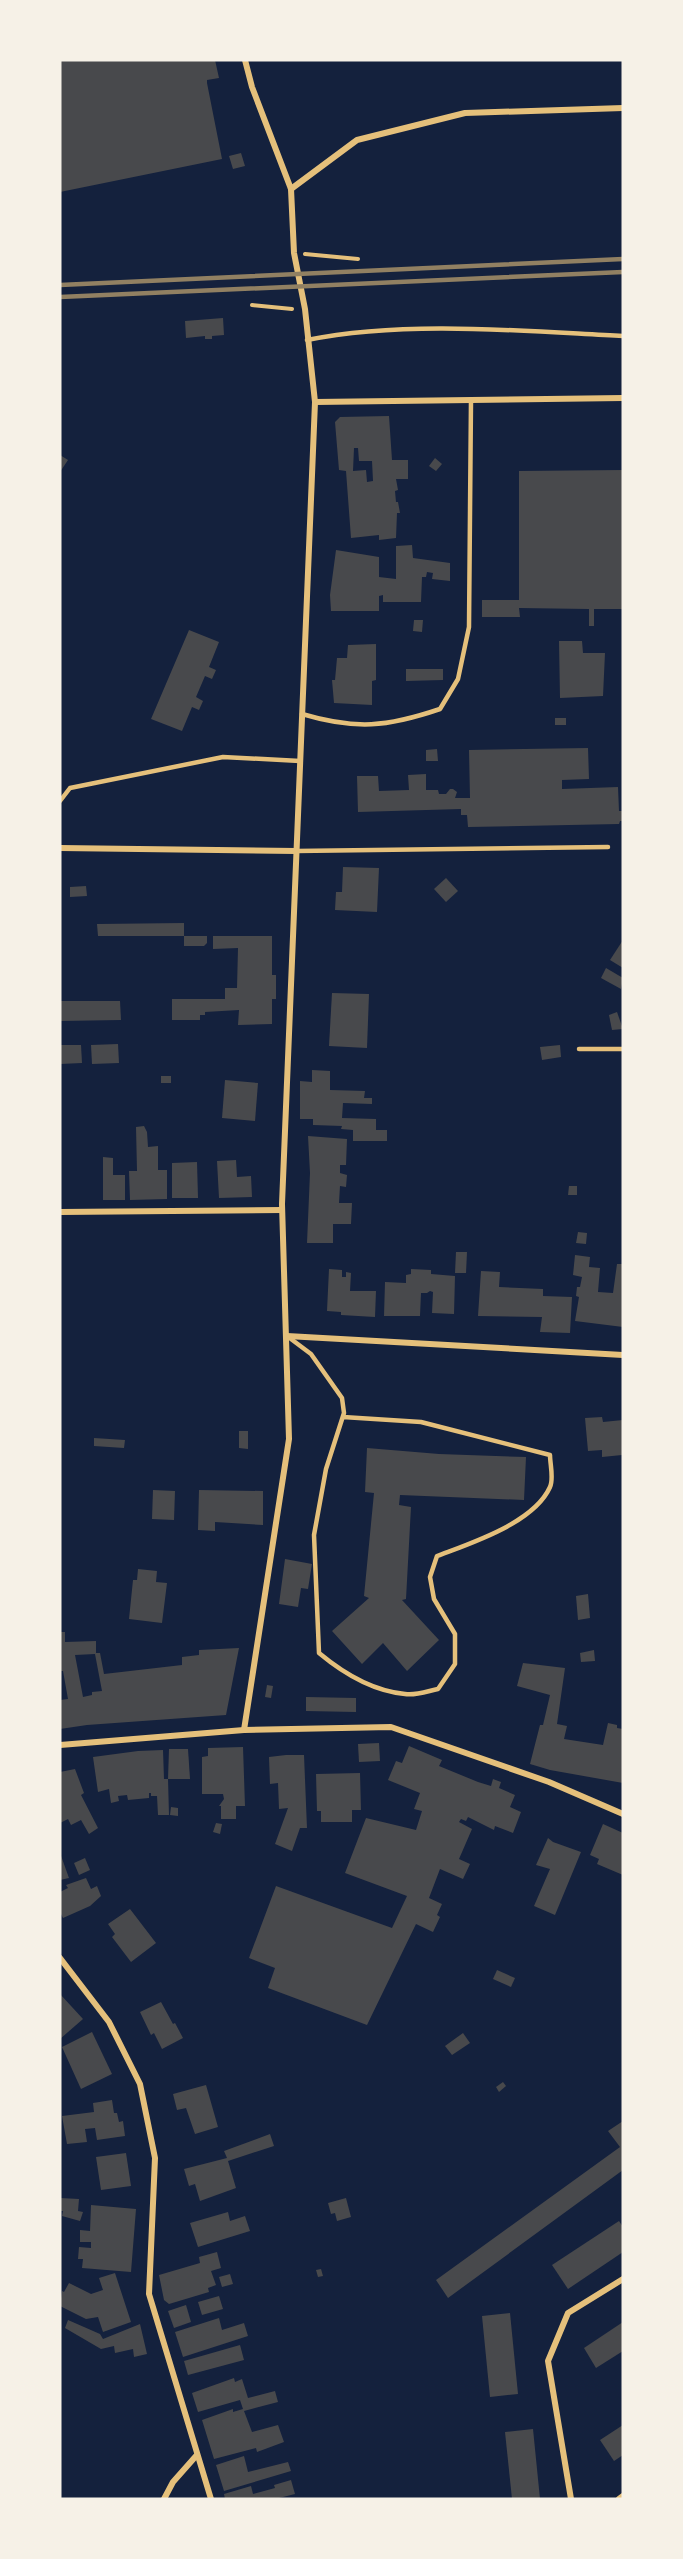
<svg xmlns="http://www.w3.org/2000/svg" width="683" height="2559" font-family="'Roboto Condensed',sans-serif">
<style>
.building{fill:#48494c;fill-rule:evenodd}
.lines{fill:none;stroke-linecap:round;stroke-linejoin:round}
.path{stroke:#e5c07b;stroke-width:4}
.service{stroke:#e5c07b;stroke-width:4.5}
.minor{stroke:#e5c07b;stroke-width:6}
.rail{stroke:#918062;stroke-width:4.5}
</style>
<rect width="100%" height="100%" fill="#14213d"/>
<g class="building">
<polygon points="60,60 215,60 219,78 207,80 207,83 222,159 60,192"/>
<polygon points="241,153 245,166 233,169 229,156"/>
<polygon points="223,318 224,335 212,336 212,339 205,339 205,336 186,338 185,321"/>
<path d="M389 416 392 460H408V479H396L398 490 395 491 396 502H398L400 513H397L396 538 379 540V535L351 538 346 471 339 470 335 422 340 417ZM354 448H358L359 461H372L373 481 367 482 366 470 353 471Z"/>
<polygon points="60,455 68,460 60,472"/>
<polygon points="435,458 442,464 436,471 429,466"/>
<polygon points="623,470 623,609 594,609 594,626 589,626 589,609 519,608 520,617 482,617 482,600 519,600 519,471"/>
<polygon points="412,545 413,558 450,563 450,581 432,579 433,573 427,572 426,577 422,577 421,602 383,602 383,595 379,596 379,611 331,611 330,595 336,550 379,557 379,577 396,579 396,546"/>
<polygon points="414,620 423,620 422,632 413,631"/>
<polygon points="189,630 219,642 209,667 216,670 212,679 205,676 196,697 203,701 199,710 192,707 182,731 151,719"/>
<polygon points="559,641 582,641 583,653 605,653 603,696 560,698"/>
<polygon points="376,644 376,680 372,681 372,705 334,703 332,680 335,680 337,658 347,658 348,645"/>
<polygon points="406,669 443,669 443,680 406,681"/>
<rect x="555" y="718" width="11" height="7"/>
<polygon points="588,748 589,779 562,780 562,789 618,787 619,811 623,811 623,821 620,821 619,824 468,827 467,815 461,815 461,809 358,812 357,776 378,776 379,791 409,790 408,775 426,774 426,790 438,790 439,794 446,794 450,789 453,789 457,792 455,798 470,798 469,750"/>
<polygon points="437,749 438,761 426,761 426,750"/>
<polygon points="343,867 379,868 377,912 335,910 336,892 342,892"/>
<polygon points="446,878 458,891 446,902 434,889"/>
<polygon points="86,886 87,896 70,897 70,887"/>
<polygon points="184,923 184,936 98,936 97,924"/>
<polygon points="184,936 207,936 207,943 204,946 184,946"/>
<polygon points="213,936 272,936 272,975 276,975 276,999 272,999 272,1024 238,1025 239,1010 205,1012 205,1015 200,1015 200,1020 172,1020 172,999 225,999 225,988 237,988 238,948 213,949"/>
<polygon points="623,940 623,968 610,960"/>
<polygon points="606,968 623,978 621,989 601,978"/>
<polygon points="332,993 369,994 367,1048 329,1046"/>
<polygon points="60,1001 120,1001 121,1020 60,1021"/>
<polygon points="617,1012 623,1029 612,1030 609,1015"/>
<polygon points="118,1044 119,1063 92,1064 91,1045"/>
<polygon points="60,1045 81,1045 82,1063 60,1064"/>
<polygon points="560,1045 561,1057 542,1060 540,1047"/>
<polygon points="312,1070 330,1071 330,1090 365,1091 364,1098 372,1098 372,1104 343,1103 342,1118 376,1119 376,1130 387,1130 387,1141 353,1141 353,1130 341,1129 342,1126 313,1125 313,1119 300,1119 300,1081 312,1082"/>
<rect x="161" y="1076" width="10" height="7"/>
<polygon points="225,1080 258,1083 255,1121 222,1118"/>
<polygon points="144,1126 147,1132 148,1147 158,1146 158,1170 167,1170 167,1199 130,1200 129,1171 137,1171 136,1127"/>
<polygon points="308,1136 347,1139 346,1165 340,1165 340,1173 347,1175 346,1187 340,1186 339,1203 352,1203 351,1224 333,1224 333,1243 307,1243 310,1173"/>
<polygon points="103,1157 113,1158 113,1175 125,1175 125,1200 103,1200"/>
<polygon points="236,1160 237,1177 251,1176 252,1197 219,1198 217,1161"/>
<polygon points="197,1162 198,1198 172,1198 172,1163"/>
<polygon points="569,1186 577,1186 577,1195 568,1195"/>
<polygon points="578,1232 587,1233 586,1244 576,1243"/>
<polygon points="456,1252 467,1252 466,1273 455,1273"/>
<polygon points="575,1255 590,1257 589,1267 600,1268 598,1292 613,1293 617,1264 623,1264 623,1327 575,1321 579,1297 576,1296 577,1287 580,1287 582,1277 573,1275"/>
<polygon points="329,1269 342,1270 342,1277 346,1277 346,1272 351,1273 350,1291 376,1291 375,1317 341,1315 341,1312 327,1311"/>
<polygon points="411,1269 431,1270 431,1274 455,1276 454,1314 432,1313 433,1292 430,1291 427,1293 421,1293 420,1316 384,1316 385,1282 406,1283 406,1275 411,1274"/>
<polygon points="481,1271 500,1272 499,1287 543,1289 543,1296 572,1297 570,1333 540,1332 542,1317 478,1316"/>
<polygon points="602,1417 603,1422 623,1420 622,1455 602,1457 602,1450 588,1451 585,1418"/>
<polygon points="239,1431 248,1431 248,1449 239,1448"/>
<polygon points="94,1438 125,1440 124,1448 94,1446"/>
<polygon points="367,1448 439,1454 526,1457 524,1500 400,1495 399,1505 411,1507 406,1599 402,1600 439,1640 407,1671 383,1643 362,1664 332,1631 369,1598 364,1596 374,1493 365,1492"/>
<polygon points="153,1490 175,1491 174,1520 152,1519"/>
<polygon points="199,1490 263,1491 263,1525 215,1522 215,1531 198,1530"/>
<polygon points="285,1559 312,1564 308,1589 301,1588 298,1607 279,1604"/>
<polygon points="138,1569 157,1571 156,1582 167,1583 162,1623 129,1619 133,1580 137,1580"/>
<polygon points="588,1594 590,1618 578,1620 576,1596"/>
<path d="M60 1632H65V1642L96 1641V1653H100L104 1674 182 1665V1657L199 1655V1650L239 1648 226 1715 87 1725 60 1729V1700L68 1699 63 1671H60ZM95 1654 102 1691 92 1692V1695L83 1697 75 1655Z"/>
<polygon points="594,1650 595,1661 581,1662 580,1653"/>
<polygon points="523,1663 565,1668 557,1724 567,1726 564,1739 603,1745 608,1723 617,1725 617,1728 623,1729 623,1783 550,1770 530,1764 540,1725 543,1725 550,1695 517,1686"/>
<polygon points="267,1685 273,1686 271,1698 265,1697"/>
<polygon points="306,1697 356,1698 356,1712 306,1711"/>
<polygon points="379,1743 380,1761 359,1762 358,1744"/>
<polygon points="409,1746 442,1760 439,1766 478,1782 491,1786 493,1779 501,1782 499,1788 515,1795 510,1807 521,1812 513,1833 495,1826 494,1830 468,1817 466,1821 461,1819 459,1822 472,1829 459,1859 470,1864 463,1879 440,1869 429,1898 442,1904 437,1915 440,1917 433,1932 416,1924 367,2025 268,1988 275,1968 249,1958 276,1886 392,1928 407,1896 345,1873 366,1818 416,1830 422,1811 414,1809 420,1793 388,1780 396,1761 402,1763"/>
<polygon points="243,1747 245,1806 236,1806 236,1819 221,1819 221,1806 219,1806 224,1799 223,1794 202,1794 202,1757 208,1756 208,1748"/>
<polygon points="169,1749 188,1749 190,1779 168,1779"/>
<polygon points="163,1750 164,1779 168,1779 169,1815 158,1815 157,1796 151,1796 151,1793 149,1793 149,1798 128,1800 127,1795 118,1796 119,1801 111,1803 109,1789 98,1792 93,1757 138,1751"/>
<polygon points="286,1755 304,1755 307,1828 300,1828 292,1851 275,1844 288,1808 279,1809 278,1783 270,1784 269,1757"/>
<polygon points="75,1769 84,1793 81,1795 98,1828 89,1834 81,1820 71,1825 68,1819 60,1823 60,1772"/>
<polygon points="360,1773 361,1810 352,1810 352,1822 321,1822 321,1811 317,1811 316,1774"/>
<polygon points="171,1807 178,1808 178,1816 170,1815"/>
<polygon points="216,1823 222,1824 220,1834 213,1832"/>
<polygon points="603,1824 623,1833 623,1875 597,1864 599,1859 590,1855"/>
<polygon points="548,1838 553,1842 581,1852 555,1915 534,1906 550,1869 536,1865"/>
<polygon points="60,1853 69,1878 60,1880"/>
<polygon points="85,1858 90,1870 79,1875 74,1863"/>
<polygon points="86,1878 91,1889 97,1886 101,1896 90,1906 63,1918 60,1912 60,1892 68,1888 66,1885"/>
<polygon points="130,1909 156,1943 131,1962 112,1937 115,1934 108,1924"/>
<polygon points="497,1970 515,1978 511,1987 493,1979"/>
<polygon points="60,1994 83,2019 60,2039"/>
<polygon points="161,2002 173,2024 175,2023 183,2038 162,2049 154,2033 151,2035 140,2012"/>
<polygon points="92,2032 112,2074 81,2089 62,2047"/>
<polygon points="463,2033 470,2043 452,2055 445,2046"/>
<polygon points="503,2082 506,2086 499,2092 496,2087"/>
<polygon points="206,2085 218,2127 195,2134 186,2108 177,2110 173,2094"/>
<polygon points="112,2100 114,2113 117,2113 119,2122 123,2121 125,2136 97,2140 95,2128 85,2129 87,2142 67,2144 62,2116 94,2112 93,2103"/>
<polygon points="623,2121 623,2170 448,2298 436,2280 620,2147 608,2131"/>
<polygon points="270,2134 274,2146 228,2161 236,2188 200,2201 195,2184 189,2186 184,2169 227,2158 224,2151"/>
<polygon points="126,2153 131,2186 101,2190 96,2157"/>
<polygon points="60,2198 79,2199 78,2211 83,2212 80,2221 62,2216 63,2211 60,2211"/>
<polygon points="346,2198 351,2217 337,2221 335,2213 331,2214 328,2203"/>
<polygon points="91,2205 136,2209 131,2272 82,2268 83,2259 78,2259 79,2247 91,2248 91,2242 80,2242 80,2230 90,2231"/>
<polygon points="228,2212 230,2221 245,2216 250,2231 198,2247 190,2223"/>
<polygon points="619,2221 623,2227 623,2252 568,2289 552,2265"/>
<polygon points="217,2252 221,2268 211,2271 216,2285 208,2288 209,2292 169,2304 164,2300 159,2275 200,2263 199,2257"/>
<polygon points="321,2269 323,2276 318,2277 316,2270"/>
<polygon points="115,2273 131,2322 103,2332 98,2317 86,2319 60,2306 62,2291 64,2292 69,2283 91,2294 103,2290 99,2278"/>
<polygon points="230,2274 233,2284 222,2287 219,2277"/>
<polygon points="219,2296 223,2309 202,2315 198,2302"/>
<polygon points="186,2305 191,2322 174,2328 168,2311"/>
<polygon points="510,2313 518,2394 490,2397 482,2316"/>
<polygon points="219,2318 222,2330 244,2323 248,2336 183,2357 175,2332"/>
<polygon points="68,2320 100,2334 103,2339 140,2324 147,2354 134,2357 133,2349 115,2353 114,2346 101,2349 65,2328"/>
<polygon points="623,2322 623,2351 596,2368 584,2348"/>
<polygon points="240,2345 244,2360 188,2375 184,2361"/>
<polygon points="234,2378 235,2382 242,2379 248,2398 275,2391 278,2402 244,2411 252,2432 278,2425 284,2442 257,2452 256,2448 214,2459 202,2420 233,2409 233,2412 243,2409 240,2400 198,2412 192,2393"/>
<polygon points="623,2425 623,2455 614,2461 600,2440"/>
<polygon points="533,2429 540,2499 512,2499 505,2432"/>
<polygon points="244,2456 248,2472 288,2462 291,2471 224,2491 216,2465"/>
<polygon points="291,2480 295,2494 275,2499 225,2499 224,2494 251,2486 253,2494 275,2488 274,2485"/>
</g>
<g class="lines">
<g class="path">
<polyline points="305,254 358,259"/>
<polyline points="252,305 292,309"/>
</g>
<g class="service">
<path d="M307 340C406 320 522 331 623 336"/>
<path d="M302 714C356 730 387 727 440 709L458 679 469 627 471 400"/>
<polyline points="60,801 70,788 223,757 300,761"/>
<polyline points="296,851 608,847"/>
<polyline points="579,1049 623,1049"/>
<path d="M287 1336 311 1354 342 1398 344 1413 326 1469 314 1535 319 1653C343 1673 373 1691 405 1694 415 1696 428 1691 438 1689L455 1664V1634L434 1599 430 1577 437 1556C471 1543 534 1523 550 1487 554 1479 550 1464 550 1455L421 1422 343 1417"/>
</g>
<g class="minor">
<polyline points="291,189 357,140 465,113 623,108"/>
<polyline points="315,402 623,398"/>
<polyline points="60,848 296,851"/>
<polyline points="60,1212 282,1210"/>
<polyline points="287,1336 623,1355"/>
<polyline points="244,1730 289,1439 282,1204 315,402 305,309 294,253 291,189 252,87 245,60"/>
<polyline points="60,1745 244,1730 391,1727 549,1782 623,1814"/>
<polyline points="60,1958 109,2022 140,2084 155,2158 149,2294 211,2499"/>
<polyline points="164,2499 173,2482 196,2456"/>
<polyline points="571,2499 548,2361 568,2313 623,2279"/>
<polyline points="619,2499 623,2496"/>
</g>
<g class="rail">
<polyline points="60,285 623,259"/>
<polyline points="60,297 623,272"/>
</g>
</g>
<rect width="683" height="2559" fill="none" stroke="#f6f1e7" stroke-width="123"/>
</svg>
